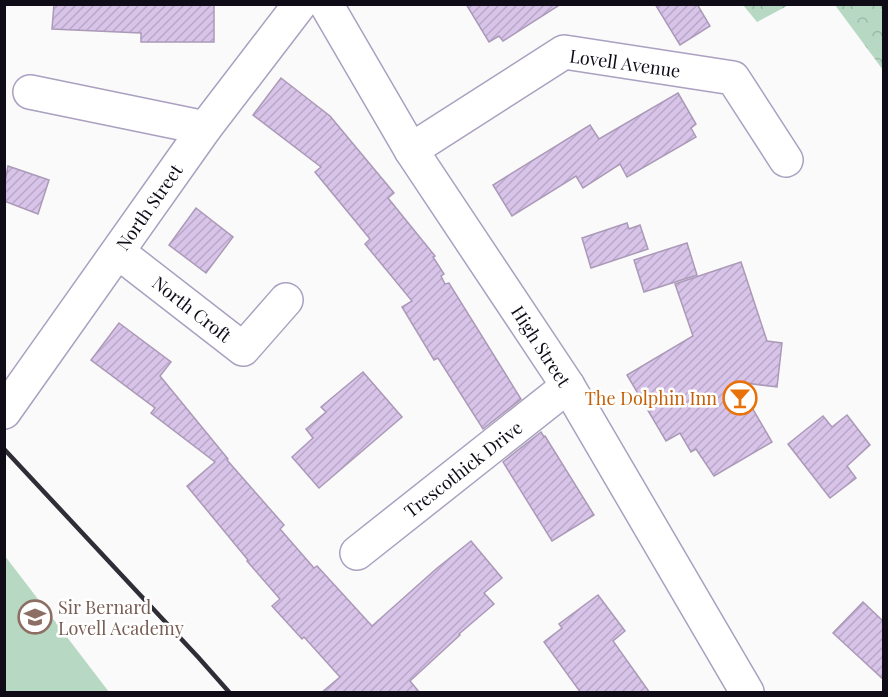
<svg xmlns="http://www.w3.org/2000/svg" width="888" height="697" font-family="'Playfair Display',serif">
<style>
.grass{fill:#b7d9c4}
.park{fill:url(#park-crowns)}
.building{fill:url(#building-hatch);stroke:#ab99b8;stroke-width:1.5}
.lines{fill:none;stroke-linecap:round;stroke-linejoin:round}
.street-casing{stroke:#aaa0c0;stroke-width:36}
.primary-casing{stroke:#aaa0c0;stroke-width:36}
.street{stroke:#fff;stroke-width:33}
.primary{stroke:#fff;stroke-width:33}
.rail{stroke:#302d37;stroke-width:4.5}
.labels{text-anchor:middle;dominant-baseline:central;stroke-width:5;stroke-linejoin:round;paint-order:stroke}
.street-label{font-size:18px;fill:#0f0b17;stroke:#fff}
.food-label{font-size:18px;fill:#c56008;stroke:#fff;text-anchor:end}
.education-label{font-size:18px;fill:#785e54;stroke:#fff;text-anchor:start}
</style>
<defs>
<pattern id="park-crowns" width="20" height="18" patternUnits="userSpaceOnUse" patternTransform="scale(1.5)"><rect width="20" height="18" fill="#b7d9c4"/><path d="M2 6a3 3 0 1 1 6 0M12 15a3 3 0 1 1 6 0" fill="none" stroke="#9cb9a8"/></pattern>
<pattern id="building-hatch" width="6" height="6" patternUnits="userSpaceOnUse" patternTransform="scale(1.5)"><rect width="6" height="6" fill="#d9c4e9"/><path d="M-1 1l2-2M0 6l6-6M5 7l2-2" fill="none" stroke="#b9a7c7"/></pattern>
</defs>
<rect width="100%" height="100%" fill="#fafafa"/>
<polygon class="grass" points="5,556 109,692 5,692"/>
<g class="park">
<polygon points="743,5 789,5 757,22"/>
<polygon points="835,5 883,5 883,70"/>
</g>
<g class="building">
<polygon points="54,4 214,4 214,42 141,42 141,33 52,29"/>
<polygon points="466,4 561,4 503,41 499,36 489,42"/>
<polygon points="655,4 697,4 710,26 680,45"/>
<polygon points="281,78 330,116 394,193 388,198 435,256 433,257 444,274 441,276 445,284 449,283 521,399 483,429 438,358 434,360 402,307 412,301 365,244 370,239 315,172 321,167 253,115"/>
<polygon points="678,93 696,124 691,128 696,137 627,177 620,164 583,188 576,176 512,216 493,185 590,125 599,139"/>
<polygon points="8,166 49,180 38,214 4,201 4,187"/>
<polygon points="196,208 233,237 206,273 169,245"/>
<polygon points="627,223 629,229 640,225 648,249 591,268 582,238"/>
<polygon points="687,243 697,275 644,292 634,260"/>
<polygon points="741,262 767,341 782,343 777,387 737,382 772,442 714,476 696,449 691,452 680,433 666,441 627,375 693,336 675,284"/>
<polygon points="119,323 171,362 160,376 228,459 227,460 284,525 280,529 314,568 317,566 372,626 436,569 471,541 502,578 484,593 494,604 459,634 460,635 410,681 420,693 321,693 340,677 304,637 302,639 272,606 280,599 247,561 248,560 187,486 215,462 151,413 155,408 91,360"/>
<polygon points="363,372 402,417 319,488 292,457 313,438 306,429 326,412 321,407"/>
<polygon points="847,415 870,445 847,466 856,478 830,498 788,444 823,416 832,427"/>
<polygon points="541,432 544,437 545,436 594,515 552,541 503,462"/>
<polygon points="598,595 625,631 613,641 650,693 581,693 544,642 562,628 559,624"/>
<polygon points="863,602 884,622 884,680 833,633"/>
</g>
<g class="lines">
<g class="street-casing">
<g id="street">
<polyline points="30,92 205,128"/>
<polyline points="411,150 564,52 733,78 786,160"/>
<polyline points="118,252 243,349 286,300"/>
<polyline points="4,412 205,128 300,4"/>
<polyline points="357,553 568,386"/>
</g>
</g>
<g class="primary-casing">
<polyline id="primary" points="326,4 411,150 568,386 747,692"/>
</g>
<use href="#street" class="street"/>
<use href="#primary" class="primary"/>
<polyline class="rail" points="4,449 198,657 229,692"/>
</g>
<defs>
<g id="bar-ring" transform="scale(1.725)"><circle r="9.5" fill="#fff" stroke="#e8710a" stroke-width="1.5"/><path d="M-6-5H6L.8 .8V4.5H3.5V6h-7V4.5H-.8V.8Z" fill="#e8710a"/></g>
<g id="school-ring" transform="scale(1.725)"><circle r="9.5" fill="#fff" stroke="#8d6e63" stroke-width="1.5"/><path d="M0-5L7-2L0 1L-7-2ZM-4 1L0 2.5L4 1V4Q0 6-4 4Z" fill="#8d6e63"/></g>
</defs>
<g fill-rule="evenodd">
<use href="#bar-ring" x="740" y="398"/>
<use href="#school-ring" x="35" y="617"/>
</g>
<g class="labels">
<g class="street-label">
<text transform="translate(625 63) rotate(8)">Lovell Avenue</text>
<text transform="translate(149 207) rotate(-55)">North Street</text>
<text transform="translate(192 309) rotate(38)">North Croft</text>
<text transform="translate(541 346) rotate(57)">High Street</text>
<text transform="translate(463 469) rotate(-38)">Trescothick Drive</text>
</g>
<g class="food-label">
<text x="717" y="398">The Dolphin Inn</text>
</g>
<g class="education-label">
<text x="58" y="607">Sir Bernard<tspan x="58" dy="21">Lovell Academy</tspan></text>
</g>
</g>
<rect width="888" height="697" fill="none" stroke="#0f0b17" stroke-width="12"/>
</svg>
